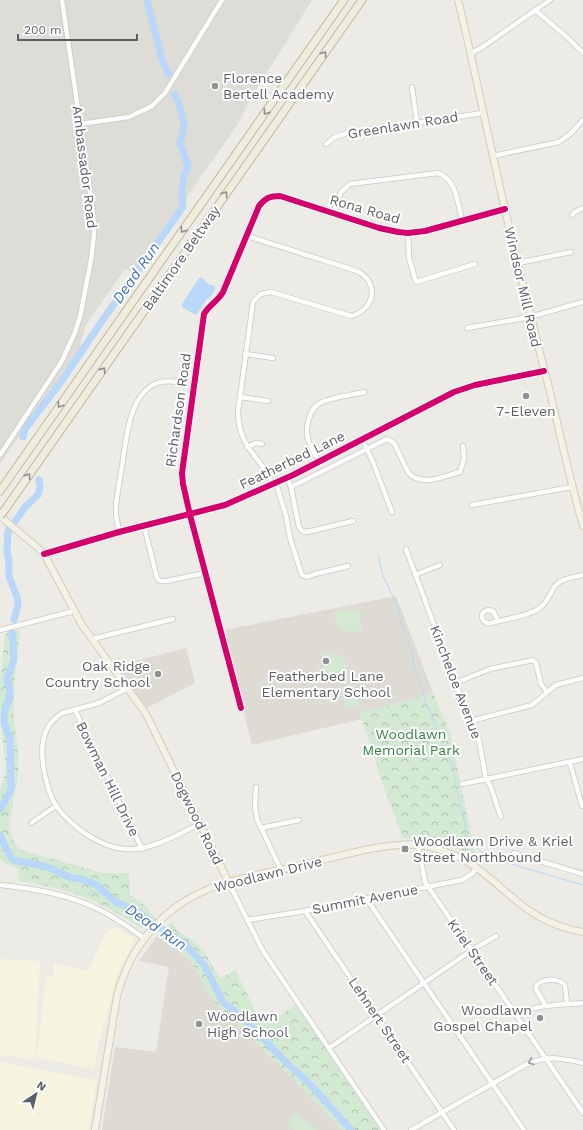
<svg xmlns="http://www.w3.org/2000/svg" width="583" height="1130" font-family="'Work Sans',sans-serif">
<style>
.commercial{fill:#f6f3de}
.industrial{fill:#dddcd7}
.education{fill:#dddbd4}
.green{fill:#d3e9d2}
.park{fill:url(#park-crowns)}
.water{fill:#b9d7f8}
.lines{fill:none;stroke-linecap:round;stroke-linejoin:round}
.stream{stroke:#b9d7f8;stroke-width:1}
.river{stroke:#b9d7f8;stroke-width:7}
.minor-casing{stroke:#c8c8c7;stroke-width:6}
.major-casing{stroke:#d5ceb3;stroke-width:8}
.highway-casing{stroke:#c4b993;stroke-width:9}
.minor{stroke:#fcfcfb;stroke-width:4.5}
.major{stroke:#f3f2e7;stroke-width:6}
.highway{stroke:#efede0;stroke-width:7}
.highway-bridge-casing{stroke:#c4b993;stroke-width:9;stroke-linecap:butt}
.highway-bridge{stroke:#efede0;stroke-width:7}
.cycleway-casing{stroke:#fff;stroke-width:8}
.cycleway{stroke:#d6006c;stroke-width:6}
.oneway{stroke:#8f9190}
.oneway2{stroke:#9b9ea1}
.poi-dot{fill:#8e9092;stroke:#fff;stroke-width:1.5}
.labels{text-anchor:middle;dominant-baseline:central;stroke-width:4;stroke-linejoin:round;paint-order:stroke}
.poi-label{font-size:14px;fill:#5b5f65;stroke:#fff;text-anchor:start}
.street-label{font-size:14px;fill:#5b5f65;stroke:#fff}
.park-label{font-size:14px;fill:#32853d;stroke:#fff}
.water-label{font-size:15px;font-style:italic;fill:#3f72be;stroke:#fff}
</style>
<defs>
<pattern id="park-crowns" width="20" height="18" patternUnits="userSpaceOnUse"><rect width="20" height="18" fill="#d3e9d2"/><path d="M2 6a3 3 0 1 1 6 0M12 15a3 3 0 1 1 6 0" fill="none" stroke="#aec0ae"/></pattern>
</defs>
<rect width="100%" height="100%" fill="#ecebe6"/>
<g class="commercial">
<polygon points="117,927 135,940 122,964 115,984 99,1043 94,1069 37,1058 36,1057 40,1032 45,984 47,975 52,976 54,963 88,971 103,938 107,932 114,928"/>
<polygon points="0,959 40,961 35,1060 0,1055"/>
<polygon points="0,1062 97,1080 88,1130 0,1130"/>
</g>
<polygon class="industrial" points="0,0 312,0 250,100 238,124 134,272 125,269 85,326 80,349 0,464"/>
<g class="education">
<polygon points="396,596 433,693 360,713 362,719 252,745 224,630"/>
<polygon points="186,648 195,683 147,708 116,666"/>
<polygon points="158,935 170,946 189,959 195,968 214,1002 291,1077 342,1130 102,1130 115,1047 156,1052 169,967 139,961"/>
</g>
<g class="green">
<path d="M355 609 359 611 362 629C351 635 344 633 336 624L335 612Z"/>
<path d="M329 653C343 652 349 663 346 676L327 678 323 675 322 655Z"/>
<polygon points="354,685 359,705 346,708 342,688"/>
<polygon points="295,1112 317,1130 295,1130 287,1123"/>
</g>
<g class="park">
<path d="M20 630 14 687V710L13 713C15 732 20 753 18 772 16 801 0 832 21 850L103 873H129L130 895 147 907 151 914 155 917 143 928H140C100 900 67 888 19 881L18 869 6 864 0 859V791L6 770 0 716V683L5 634Z"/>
<path d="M433 693 450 733 476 857C452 845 429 839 403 838L383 785 360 713Z"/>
<polygon points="172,922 176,930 195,942 204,951 220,979 235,970 256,1012 275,1019 297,1004 384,1130 342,1130 291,1077 214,1002 195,968 189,959 170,946 158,935"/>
</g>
<polygon class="water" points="199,278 202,278 208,284 215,286 215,289 212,295 207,299 196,315 182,307 182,304"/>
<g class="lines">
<g class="stream">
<polyline points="378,554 383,576 397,605 402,627 413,657 414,669 421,684 426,703 442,740 443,749 448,754 454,770 455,784 465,823 465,835 468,840 479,850 494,859 583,885"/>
<polyline points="88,895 90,892 104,892"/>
</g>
<g class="river">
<polyline points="147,0 162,59 168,74"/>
<polyline points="23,437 25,429 61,382 102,321 183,207 182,190 184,176 188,166 180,143 184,128 184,122 178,101 174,94"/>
<polyline points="14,620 18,605 18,600 9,576 9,564 7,549 8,531 26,506 38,495 40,487 39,480"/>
<polyline points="0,810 11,790 11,784 10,739 4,722 5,710 9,699 10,691 7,680 14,659 12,633"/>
<polyline points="0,835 9,854 13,860 44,866 52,869 71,878 81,879 97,885 114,901 138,912 174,937 183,942 204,965 223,1002 245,1020 288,1064 309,1083 351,1130"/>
</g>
<g class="minor-casing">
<g id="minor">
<polyline points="535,10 567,37 583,53"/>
<polyline points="471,53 481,48 550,0"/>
<polyline points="412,87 417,123"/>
<polyline points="80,124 129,117 152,106 165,93 222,0"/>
<polyline points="326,144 335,137 347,133 483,113"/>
<polyline points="493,156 559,142 570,134 583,120"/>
<path d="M333 214 341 192 350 184 438 173C456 179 458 203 462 220"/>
<polyline points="572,215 575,212 583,208"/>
<polyline points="408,233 409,258 416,282 475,264"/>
<path d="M247 236 357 271C380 282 375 310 351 316L271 292 261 294 253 302 238 412C239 450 260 454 272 484"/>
<polyline points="518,263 571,252"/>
<polyline points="467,328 530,317 583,302"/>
<polyline points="245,354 273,358"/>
<polyline points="240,397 268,401"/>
<polyline points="362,439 373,462 392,512"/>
<polyline points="247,447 256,443 262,444"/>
<polyline points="0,455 62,361 75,332 80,317 91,260 94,235 93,212 62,0"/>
<path d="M319 461C315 454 310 447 308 439 305 428 309 409 320 403 332 397 351 395 365 392"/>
<polyline points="287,478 291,487 299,527 302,531 307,532 353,521"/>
<polyline points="276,483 286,516 290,538 302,575 307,577 315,574 348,566"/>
<path d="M291 487 387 439 394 443 408 472C421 488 444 476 460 472L464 459 463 446"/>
<polyline points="472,505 572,487"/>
<polyline points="144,526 157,578 160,581 166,581 206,573"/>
<path d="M119 532 116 515V504C118 489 121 474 123 459 127 434 130 394 157 383 168 379 182 383 193 385"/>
<polyline points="406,549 467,714 478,735 486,779 490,785 501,817"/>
<polyline points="44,554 119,532 225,505 293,475 454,392 475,385 544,371"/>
<polyline points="415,575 440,565"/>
<path d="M498 621 493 611 488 610 483 612C480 619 484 624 491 623 505 619 531 616 541 607 547 602 549 596 553 589 559 578 572 578 583 575"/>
<polyline points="0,630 74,611"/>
<polyline points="92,639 173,619"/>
<polyline points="455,683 490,669 533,660 536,663 541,684 547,692"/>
<path d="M128 688 99 703 62 713C53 719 46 727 44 737 39 755 46 792 57 807 72 827 101 848 126 849 152 851 177 834 200 824"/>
<path d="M241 708 190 515 183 484 182 473 204 314C209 305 218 301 223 292L259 206C265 198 270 196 280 196L379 228 398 232 408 233 425 231 505 209"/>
<polyline points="75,710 142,849"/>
<polyline points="471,721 532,705 556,685 583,678"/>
<polyline points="570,763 582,806"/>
<polyline points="462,784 583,759"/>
<polyline points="256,787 255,806 257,819 281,870"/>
<polyline points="31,823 56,806"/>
<polyline points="261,828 299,820"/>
<polyline points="418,845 425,882 583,1113"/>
<polyline points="514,853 583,874"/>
<polyline points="228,881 263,951 384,1130"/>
<path d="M0 885C35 889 68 894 100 910 116 918 130 928 144 938"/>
<polyline points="366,898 524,1130"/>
<polyline points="305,911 454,1130"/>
<polyline points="247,920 305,911 462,880 472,874 477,867"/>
<path d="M546 1006 536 989V986C542 978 558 978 565 985L567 1004"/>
<path d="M517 1015C536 1004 561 1005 583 1003"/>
<polyline points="329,1048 472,950 496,936"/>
<path d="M411 1130 525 1065C547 1055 561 1058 583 1063"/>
</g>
</g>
<g class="major-casing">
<g id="major">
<path d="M458 0C471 52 481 104 493 156 510 234 529 311 549 388 560 434 570 480 583 526"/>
<polyline points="0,516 37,547 44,554 82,625 146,714 228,881"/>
<path d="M95 1130 117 996C126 961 146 929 176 907 214 879 262 875 307 864 337 857 368 847 399 845 415 843 431 846 446 852 476 862 494 883 518 902 536 917 559 928 583 932"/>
</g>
</g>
<g class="highway-casing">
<g id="highway">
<polyline points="0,491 344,0"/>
<polyline points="6,508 362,0"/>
</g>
</g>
<use href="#minor" class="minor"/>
<use href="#major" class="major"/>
<use href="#highway" class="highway"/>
<g class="highway-bridge-casing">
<polyline id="highway-bridge" points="0,516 6,508"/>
</g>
<use href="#highway-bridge" class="highway-bridge"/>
<g class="cycleway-casing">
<g id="cycleway">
<polyline points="44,554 119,532 225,505 293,475 454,392 475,385 544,371"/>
<path d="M241 708 190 515 183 484 182 473 204 314C209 305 218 301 223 292L259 206C265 198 270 196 280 196L379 228 398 232 408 233 425 231 505 209"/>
</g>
</g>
<use href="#cycleway" class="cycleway"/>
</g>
<defs><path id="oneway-chevron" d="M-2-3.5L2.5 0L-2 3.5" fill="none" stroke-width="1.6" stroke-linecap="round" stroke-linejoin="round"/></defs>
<g class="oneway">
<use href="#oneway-chevron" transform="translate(324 54) rotate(-55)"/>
<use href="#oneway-chevron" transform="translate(266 112) rotate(125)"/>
<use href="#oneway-chevron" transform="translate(225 194) rotate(-55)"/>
<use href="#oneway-chevron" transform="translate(183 230) rotate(125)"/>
<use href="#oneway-chevron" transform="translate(103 370) rotate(-55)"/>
<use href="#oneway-chevron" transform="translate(60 405) rotate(125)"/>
<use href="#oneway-chevron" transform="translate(28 476) rotate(-55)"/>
</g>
<use class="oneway2" href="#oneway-chevron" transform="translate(531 1062) rotate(157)"/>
<g class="poi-dot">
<circle cx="215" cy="86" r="4"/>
<circle cx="526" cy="396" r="4"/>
<circle cx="326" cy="661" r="4"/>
<circle cx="158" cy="674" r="4"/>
<rect x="401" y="845" width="8" height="8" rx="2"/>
<circle cx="540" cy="1018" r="4"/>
<circle cx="199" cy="1024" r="4"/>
</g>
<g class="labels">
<g class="poi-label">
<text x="223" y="78">Florence<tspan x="223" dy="16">Bertell Academy</tspan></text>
<text x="526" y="411" text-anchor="middle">7-Eleven</text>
<text x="150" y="666" text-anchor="end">Oak Ridge<tspan x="150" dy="16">Country School</tspan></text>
<text x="326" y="676" text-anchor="middle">Featherbed Lane<tspan x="326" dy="16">Elementary School</tspan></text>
<text x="413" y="841">Woodlawn Drive &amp; Kriel<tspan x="413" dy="16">Street Northbound</tspan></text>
<text x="532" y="1010" text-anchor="end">Woodlawn<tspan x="532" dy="16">Gospel Chapel</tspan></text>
<text x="207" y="1016">Woodlawn<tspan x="207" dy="16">High School</tspan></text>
</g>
<g class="street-label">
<text transform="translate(403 125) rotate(-9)">Greenlawn Road</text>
<text transform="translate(85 167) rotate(83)">Ambassador Road</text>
<text transform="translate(365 209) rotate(16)">Rona Road</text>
<text transform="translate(181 258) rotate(-55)">Baltimore Beltway</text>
<text transform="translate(523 287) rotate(77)">Windsor Mill Road</text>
<text transform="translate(178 410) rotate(-82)">Richardson Road</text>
<text transform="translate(292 460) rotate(-26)">Featherbed Lane</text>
<text transform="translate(456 682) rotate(69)">Kincheloe Avenue</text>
<text transform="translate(108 779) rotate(64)">Bowman Hill Drive</text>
<text transform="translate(197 818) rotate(64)">Dogwood Road</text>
<text transform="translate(268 874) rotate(-14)">Woodlawn Drive</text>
<text transform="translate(365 899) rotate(-11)">Summit Avenue</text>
<text transform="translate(473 952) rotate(55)">Kriel Street</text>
<text transform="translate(380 1020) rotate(56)">Lehnert Street</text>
</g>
<g class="park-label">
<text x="411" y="734">Woodlawn<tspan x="411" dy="16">Memorial Park</tspan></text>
</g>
<g class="water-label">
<text transform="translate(136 273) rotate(-55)">Dead Run</text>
<text transform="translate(156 927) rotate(34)">Dead Run</text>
</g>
</g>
<g transform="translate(36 1094) rotate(35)" stroke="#ffffff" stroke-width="3" paint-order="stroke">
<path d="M0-3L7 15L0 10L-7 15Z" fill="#5b5f65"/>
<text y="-6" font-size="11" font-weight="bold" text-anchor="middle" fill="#5b5f65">N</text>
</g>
<path d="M18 34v6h119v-6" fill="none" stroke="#5b5f65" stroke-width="2"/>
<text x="24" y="34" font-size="12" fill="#5b5f65" stroke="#ffffff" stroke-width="3" paint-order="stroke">200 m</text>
</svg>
